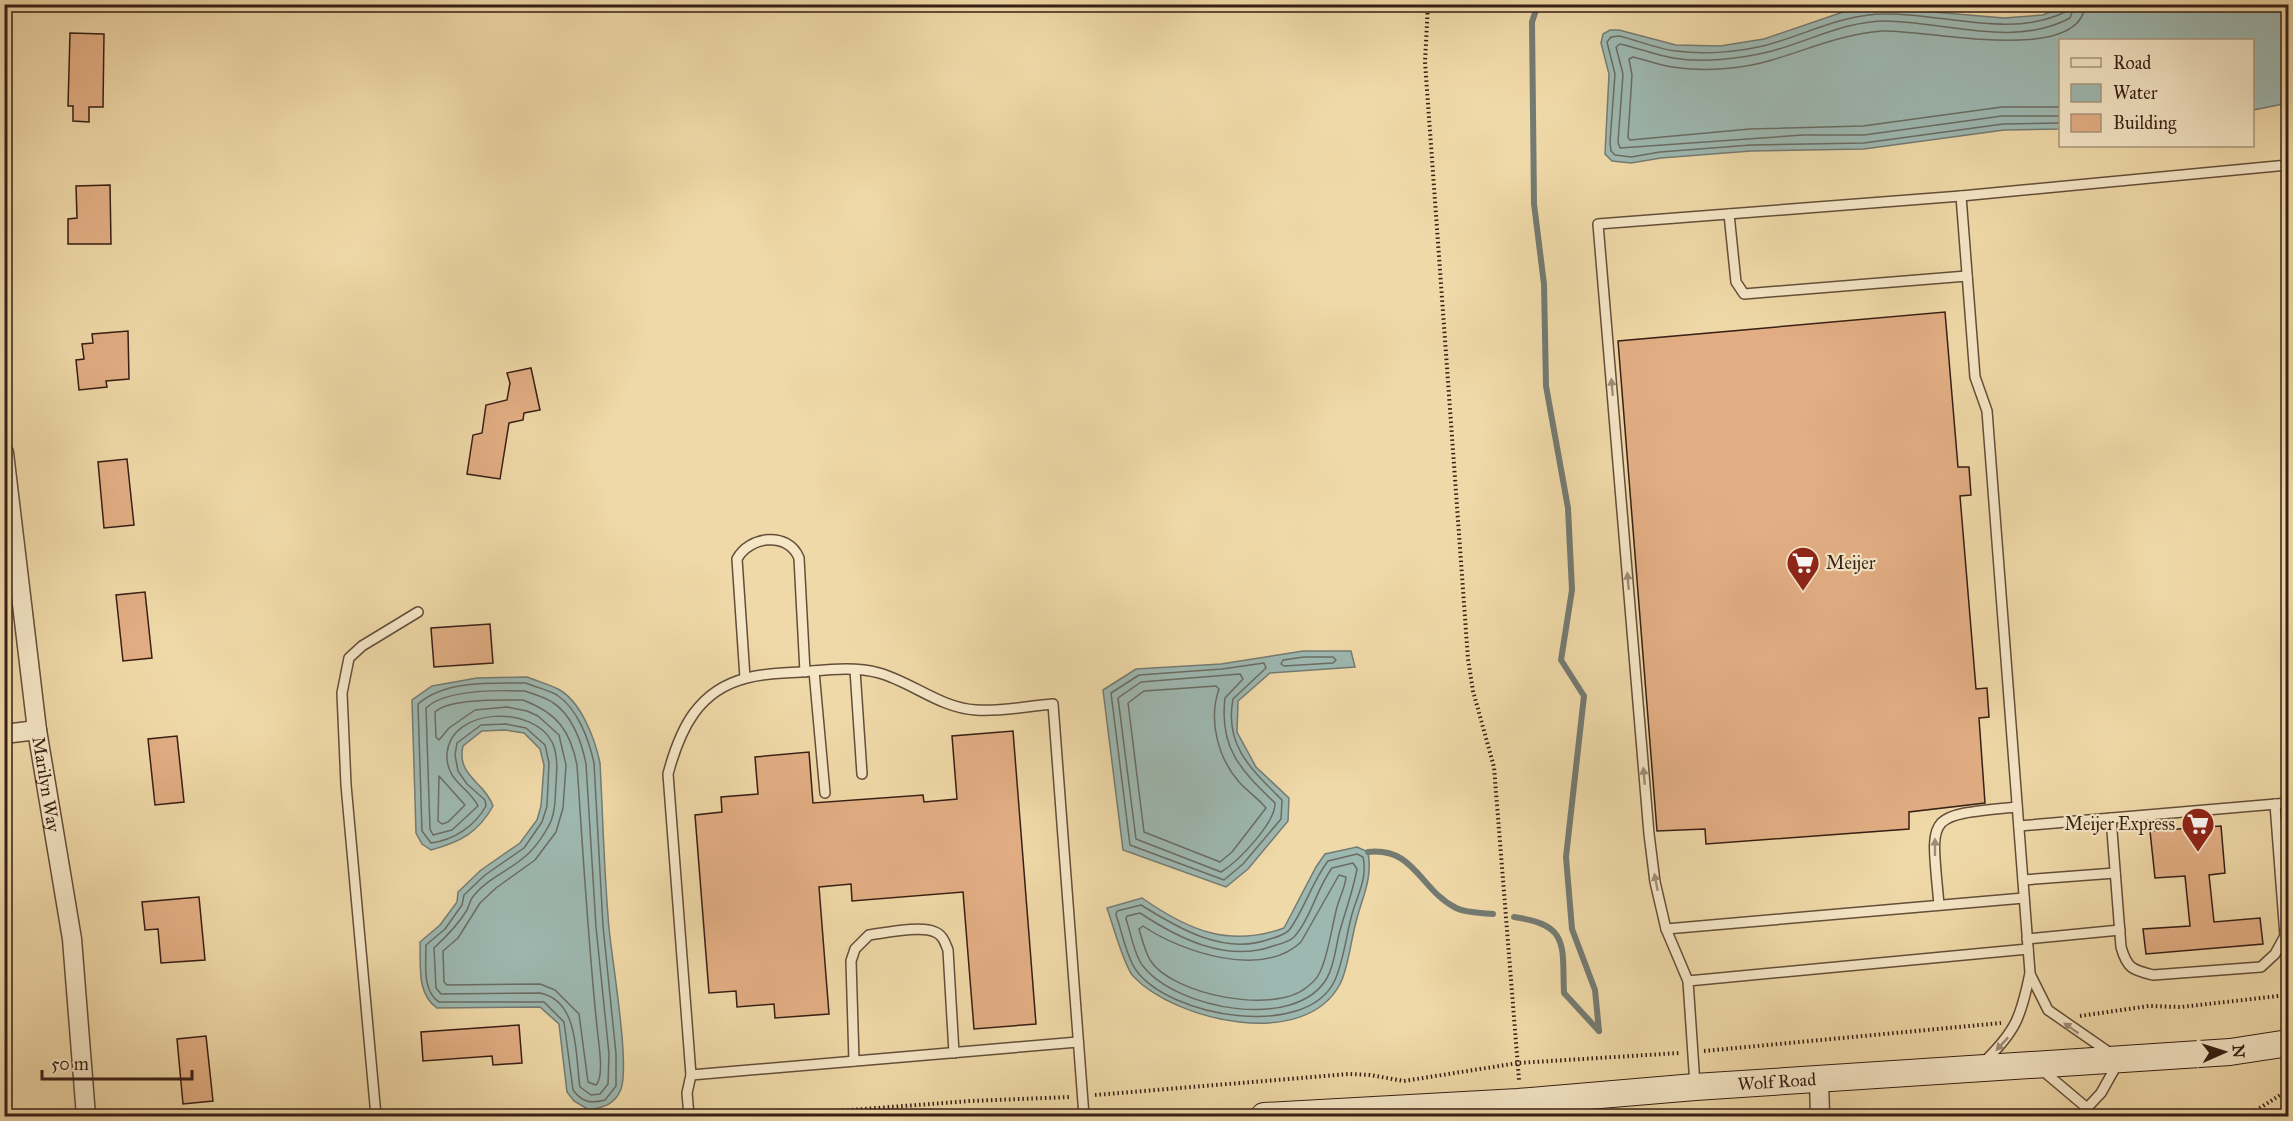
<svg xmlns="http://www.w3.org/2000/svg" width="2293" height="1121" font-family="'IM FELL Great Primer',serif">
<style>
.water{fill:#9db8b1;stroke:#747b73;stroke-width:1.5}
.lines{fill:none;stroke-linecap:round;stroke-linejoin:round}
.shore{stroke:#6a6c63;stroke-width:1.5}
.stream{stroke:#747b73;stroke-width:6}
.building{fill:#e3ae84;stroke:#361f15;stroke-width:1.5}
.service-casing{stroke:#644e3a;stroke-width:12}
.minor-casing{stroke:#644e3a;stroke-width:21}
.secondary-casing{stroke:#361f15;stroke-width:28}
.path{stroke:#361f15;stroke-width:4;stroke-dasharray:1.5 3;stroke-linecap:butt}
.service{stroke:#f5e6c6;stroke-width:9}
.minor{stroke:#f5e6c6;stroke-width:18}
.secondary{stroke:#f5e6c6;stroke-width:26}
.oneway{fill:#9f8c76}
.labels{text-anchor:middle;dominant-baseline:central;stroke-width:4.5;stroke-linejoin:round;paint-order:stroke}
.poi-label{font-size:18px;fill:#361f15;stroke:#f5e6c6;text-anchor:start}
.street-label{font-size:18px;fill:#361f15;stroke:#f5e6c6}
</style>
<rect width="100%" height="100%" fill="#f0d9a8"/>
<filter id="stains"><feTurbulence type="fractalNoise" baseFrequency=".00333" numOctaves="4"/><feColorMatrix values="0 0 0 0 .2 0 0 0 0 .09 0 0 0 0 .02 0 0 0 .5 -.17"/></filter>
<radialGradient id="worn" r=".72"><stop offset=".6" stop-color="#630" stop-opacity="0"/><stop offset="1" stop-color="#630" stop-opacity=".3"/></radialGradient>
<g class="water">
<polygon points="2068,4 2282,5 2288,54 2288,100 2283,104 2253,110 2252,40 2060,40 2060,129 2004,130 1864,149 1751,151 1661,158 1631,163 1612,161 1605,154 1609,74 1601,43 1603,34 1610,30 1619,30 1676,45 1720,46 1764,39 1843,12 1885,8 2004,18 2043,15"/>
<polygon points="1303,651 1351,651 1355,667 1270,673 1238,701 1237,732 1256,767 1289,798 1288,821 1248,869 1226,887 1123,850 1103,690 1136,669 1221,664"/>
<path d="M527 677C537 681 548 684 558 689 581 701 595 739 600 763 603 818 604 873 609 928 612 961 630 1064 621 1089 615 1105 603 1107 589 1110L574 1101 567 1092 559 1024 540 1007 437 1008C416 993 421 965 420 942L440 925 457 902 458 892 481 870 520 843 537 820 541 806 544 765 540 749 524 733 505 730 482 731 463 746C456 776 485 782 493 806 478 833 460 842 431 850L422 844 416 833 412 700 432 686 477 678Z"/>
<path d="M1357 847 1368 852C1373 879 1362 897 1356 922 1351 940 1348 969 1340 984 1305 1051 1175 1021 1133 976 1124 966 1112 922 1107 908L1142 898C1188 930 1229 948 1284 928L1316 867 1325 854Z"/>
</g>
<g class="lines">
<g class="shore">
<path d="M2060 107H2002L1863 126 1750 129 1630 140 1628 137 1632 75 1629 59 1633 57C1646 60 1659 65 1672 67 1703 72 1743 69 1772 60 1809 49 1843 34 1882 31 1920 28 2082 67 2085 4"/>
<path d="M2060 116H2002L1864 135H1803L1620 148 1618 142 1623 74 1616 47 1620 44C1638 48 1655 55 1673 58 1702 63 1739 59 1768 52 1808 42 1844 21 1886 21 1945 22 2015 48 2070 18L2075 4"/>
<path d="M2060 123 2003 124 1864 143 1751 145 1660 152 1631 157 1615 155 1611 151 1610 142 1615 74 1607 42 1611 37 1619 36C1637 40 1657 49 1676 51 1705 55 1739 52 1767 45 1807 34 1843 14 1885 14 1944 13 2010 39 2065 12L2068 4"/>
<polygon points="1304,657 1333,657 1336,660 1333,663 1284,666 1281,664 1283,660"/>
<path d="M1264 663 1266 668 1233 699C1224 746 1252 770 1282 800L1281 819 1243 864 1224 880 1130 845 1111 693 1139 675 1222 669Z"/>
<path d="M1240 674 1243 679 1225 698C1219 749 1241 770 1275 803 1276 822 1238 862 1221 872L1136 839 1118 698 1141 682Z"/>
<path d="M526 683C535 687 548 690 557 695 578 709 589 740 594 763L603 926 616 1054V1086L605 1100C590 1104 582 1102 573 1090L564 1022 544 1002H439C422 992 426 962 426 945L445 929 462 905 464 895 485 875 524 848 542 822 547 806 549 763 545 745 526 728 506 724 481 725 457 743 455 755 458 771 467 784 485 800 486 806C475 826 454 840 431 843L422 831 418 704C445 680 492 683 526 683Z"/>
<path d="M1216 686 1219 689C1208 720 1218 758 1239 782 1247 791 1259 799 1266 808L1232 852 1220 862 1144 832 1128 703 1144 691Z"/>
<path d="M525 691C533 694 545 697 552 702 572 714 582 743 586 764L596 927 609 1054 608 1084 600 1094 591 1095 580 1087C575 1056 580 1001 540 993L441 994 436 988 434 948C447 936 458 925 467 910 469 906 470 901 472 898 486 878 512 870 529 853 536 846 543 836 548 827 556 814 555 797 556 783 557 770 558 754 552 742 533 705 452 707 447 753 445 781 469 787 478 806L452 830 433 835 430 829 426 708C445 689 498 690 525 691Z"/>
<path d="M523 700C557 713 570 730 577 765 583 853 588 940 597 1027 598 1040 605 1076 596 1085L588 1082 579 1014 555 990 540 984 447 985 444 982 443 951 458 938 480 903 496 888 535 860 556 832 563 808 566 765 559 735 538 716 527 711 507 707 475 710 449 728 439 740 436 737 435 712C449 698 503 700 523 700Z"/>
<polygon points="439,776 465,805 448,822 442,824 438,821"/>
<path d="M1357 854 1363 857C1368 880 1356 897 1351 918 1346 938 1343 962 1335 980 1307 1041 1169 1017 1136 970 1126 956 1122 931 1116 915L1117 911 1141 905C1178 928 1224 956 1270 939 1276 937 1286 935 1290 929 1305 908 1312 882 1328 861Z"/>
<path d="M1353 863 1357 869C1353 891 1345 912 1339 934 1336 947 1334 966 1327 978 1296 1032 1176 1009 1143 966 1134 955 1131 933 1126 919L1127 916 1140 913C1178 938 1226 963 1273 946 1280 944 1289 942 1294 937 1310 920 1317 888 1332 868Z"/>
<path d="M1339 875 1346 877C1345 888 1340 896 1337 907 1332 925 1328 958 1319 974 1317 978 1311 984 1307 987 1275 1015 1172 995 1150 960 1145 951 1142 939 1139 929L1143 926C1181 952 1262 979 1301 942Z"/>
</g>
<g class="stream">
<polyline points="1538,4 1532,22 1534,204 1544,284 1546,386 1568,508 1572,590 1561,660 1584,696 1566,857 1572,929 1595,990 1599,1031"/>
<path d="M1368 852C1415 847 1419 889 1456 908 1466 913 1482 913 1493 914"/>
<path d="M1514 917C1570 925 1562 945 1564 993L1599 1031"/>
</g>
</g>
<g class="building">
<polygon points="70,33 104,34 103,107 89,107 89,122 73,121 73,106 68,106"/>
<polygon points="110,185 111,244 68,244 68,219 77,218 76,186"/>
<polygon points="1945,312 1958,467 1969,467 1971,495 1960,496 1976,689 1987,688 1989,717 1979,718 1985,803 1909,812 1909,829 1706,844 1705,829 1657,831 1618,341"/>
<polygon points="128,331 129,379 106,381 107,387 79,390 76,360 84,359 82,344 93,343 92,334"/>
<polygon points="531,368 540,410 524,413 523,420 509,423 500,479 467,474 473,435 482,433 486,405 507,400 510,383 507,373"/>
<polygon points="127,459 134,525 104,528 98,462"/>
<polygon points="145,592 152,658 123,661 116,595"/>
<polygon points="490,624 493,663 434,667 431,628"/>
<polygon points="1013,731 1036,1024 974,1029 963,892 852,901 851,884 819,887 829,1014 775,1018 774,1004 737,1007 736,991 709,993 695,815 722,812 721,797 758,794 755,757 809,752 813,803 923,795 924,802 957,799 952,736"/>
<polygon points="177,736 184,802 155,805 148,739"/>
<polygon points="2221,826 2225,873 2209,875 2214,922 2260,918 2263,944 2146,954 2143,929 2190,926 2185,876 2155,878 2150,831"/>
<polygon points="199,897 205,960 161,963 158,929 145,930 142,902"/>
<polygon points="519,1025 522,1063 493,1065 492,1056 423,1061 421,1032"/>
<polygon points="206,1036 213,1101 183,1104 177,1039"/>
</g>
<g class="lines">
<g class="service-casing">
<g id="service">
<path d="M1961 196 1975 377 1987 411 2030 973C2021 1017 2016 1031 1983 1063"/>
<polyline points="1729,214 1736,282 1744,294 1967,276"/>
<polyline points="855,670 862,774"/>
<polyline points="814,671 825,793"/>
<path d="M745 678 737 559C749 536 788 531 799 558L805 672"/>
<path d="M2111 818 2121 947C2127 968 2132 970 2153 975L2261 967 2275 954 2285 936 2275 804"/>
<polyline points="2019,826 2288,803"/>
<polyline points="2023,880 2115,873"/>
<path d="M1939 905C1931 813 1923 816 2017 807"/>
<polyline points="1666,929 2024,898"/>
<polyline points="2027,939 2120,930"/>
<polyline points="2030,974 2048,1010 2110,1053"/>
<polyline points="1688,981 1666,929 1655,882 1649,834 1598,224 1961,196 2288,165"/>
<path d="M854 1061 851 961 855 949 869 935C885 933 921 925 935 932 943 935 945 943 948 950L954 1053"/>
<polyline points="2042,1070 2087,1108"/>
<polyline points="691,1075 1078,1042"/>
<polyline points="1695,1085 1688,981 2028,949"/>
<polyline points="376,1116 346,785 342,693 349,658 362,646 418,612"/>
<path d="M689 1116 687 1093 691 1075 668 774C680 729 698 690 747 678 764 673 784 673 801 672 826 670 854 666 879 673 912 682 940 708 976 710 1001 712 1028 706 1053 704L1084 1116"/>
<polyline points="2087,1116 2087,1108 2101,1093 2119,1061"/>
</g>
</g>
<g class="minor-casing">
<g id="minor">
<path id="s1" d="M4 453 37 730 72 939 86 1116"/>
<polyline points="4,734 37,730"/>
<polyline points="1819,1080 1820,1116"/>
</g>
</g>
<g class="secondary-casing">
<g id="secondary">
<path id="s2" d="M1264 1116 1518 1102 1695 1087 2230 1052 2288 1043"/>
</g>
</g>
<g class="path">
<polyline points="1428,4 1425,62 1468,659 1473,691 1494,767 1519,1080"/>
<polyline points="2080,1016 2149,1006 2181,1007 2288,995"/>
<polyline points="1704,1051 2001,1023"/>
<polyline points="1095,1095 1349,1074 1370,1075 1404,1081 1518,1063 1679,1053"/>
<polyline points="771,1116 970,1101 1070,1097"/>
<polyline points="2100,1116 2147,1112 2160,1116"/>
<polyline points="2230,1116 2249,1115 2288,1090"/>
</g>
<use href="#service" class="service"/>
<use href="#minor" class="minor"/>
<use href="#secondary" class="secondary"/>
</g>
<defs><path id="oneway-solid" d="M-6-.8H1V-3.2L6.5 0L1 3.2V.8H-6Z" transform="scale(1.5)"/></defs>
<g class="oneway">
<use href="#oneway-solid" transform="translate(1612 387) rotate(-95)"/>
<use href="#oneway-solid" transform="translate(1628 581) rotate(-95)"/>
<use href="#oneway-solid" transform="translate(1644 776) rotate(-95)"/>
<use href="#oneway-solid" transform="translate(1935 847) rotate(-90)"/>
<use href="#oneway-solid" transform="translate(1656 882) rotate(-101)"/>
<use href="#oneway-solid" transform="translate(2071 1028) rotate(-145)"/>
<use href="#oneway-solid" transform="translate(2002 1044) rotate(133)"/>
</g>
<defs>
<g id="supermarket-pin" transform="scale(1.725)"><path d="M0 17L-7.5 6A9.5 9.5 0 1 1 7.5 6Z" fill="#8f2418" stroke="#f5e6c6"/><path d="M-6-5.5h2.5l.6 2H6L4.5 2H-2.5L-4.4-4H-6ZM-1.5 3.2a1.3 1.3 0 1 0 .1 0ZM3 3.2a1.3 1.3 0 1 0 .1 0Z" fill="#fff"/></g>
</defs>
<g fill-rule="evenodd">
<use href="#supermarket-pin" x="1803" y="563"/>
<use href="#supermarket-pin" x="2198" y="824"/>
</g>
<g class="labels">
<g class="poi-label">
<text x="1826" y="563">Meijer</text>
<text x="2175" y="824" text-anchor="end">Meijer Express</text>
</g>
<g class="street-label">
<text stroke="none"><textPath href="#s1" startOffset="334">Marilyn Way</textPath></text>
<text stroke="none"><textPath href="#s2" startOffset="514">Wolf Road</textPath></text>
</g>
</g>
<rect width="2293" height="1121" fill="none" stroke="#f0d9a8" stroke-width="24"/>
<rect x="6" y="6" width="2281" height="1109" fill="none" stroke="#361f15" stroke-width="3"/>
<rect x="12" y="12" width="2269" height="1097" fill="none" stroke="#361f15" stroke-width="1.5"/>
<rect x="2059" y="39" width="195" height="108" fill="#f5e6c6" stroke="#a9967f" stroke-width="1.5"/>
<rect x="2071" y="58" width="30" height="9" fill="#f5e6c6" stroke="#a9967f" stroke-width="1.5"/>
<text x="2113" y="69" font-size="18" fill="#361f15">Road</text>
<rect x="2071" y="84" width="30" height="18" fill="#9db8b1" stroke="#a9967f" stroke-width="1.5"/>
<text x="2113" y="99" font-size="18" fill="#361f15">Water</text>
<rect x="2071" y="114" width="30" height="18" fill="#e3ae84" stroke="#a9967f" stroke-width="1.5"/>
<text x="2113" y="129" font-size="18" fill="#361f15">Building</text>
<g transform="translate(2224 1052) rotate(87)" stroke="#f5e6c6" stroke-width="4.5" paint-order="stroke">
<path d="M0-4.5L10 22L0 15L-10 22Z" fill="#361f15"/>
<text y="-9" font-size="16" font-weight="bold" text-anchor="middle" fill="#361f15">N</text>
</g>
<path d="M42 1070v9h150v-9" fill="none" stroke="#361f15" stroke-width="3"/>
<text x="51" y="1070" font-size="18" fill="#361f15" stroke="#f5e6c6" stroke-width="4.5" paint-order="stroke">50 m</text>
<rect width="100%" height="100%" filter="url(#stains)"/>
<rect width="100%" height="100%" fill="url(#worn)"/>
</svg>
